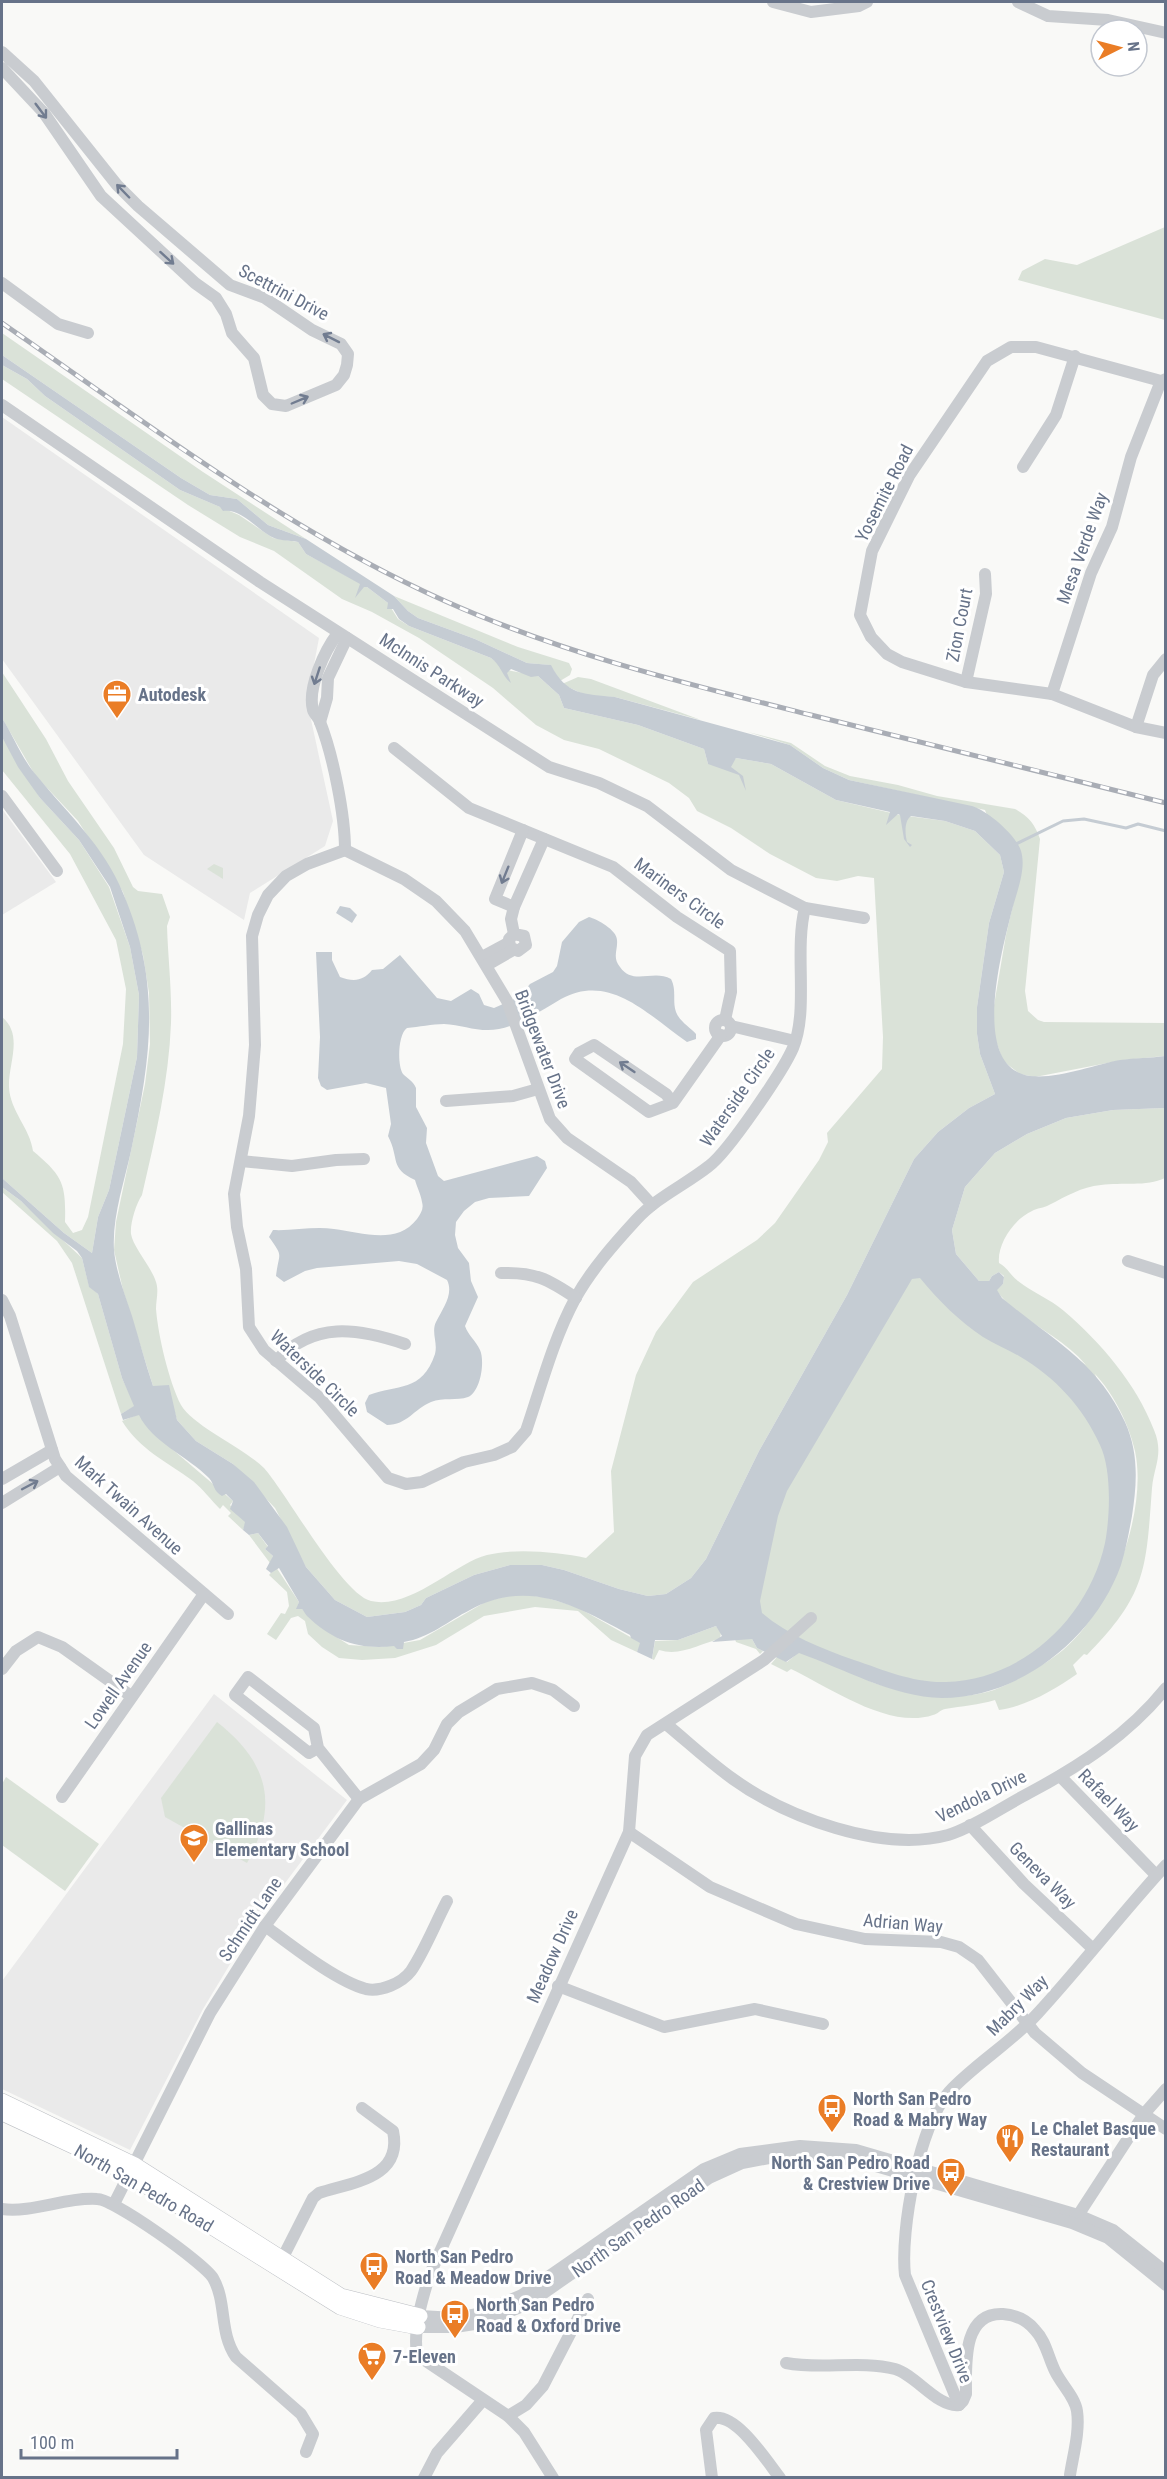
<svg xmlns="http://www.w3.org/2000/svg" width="1167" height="2479" font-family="'Roboto Condensed',sans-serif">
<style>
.built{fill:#eaeaea}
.green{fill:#dae2d8;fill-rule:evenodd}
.water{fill:#c5ccd3;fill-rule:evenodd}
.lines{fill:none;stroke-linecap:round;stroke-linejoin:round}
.stream{stroke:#c5ccd3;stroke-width:3}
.major-casing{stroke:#bcbfc4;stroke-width:16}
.minor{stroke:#c9ccd0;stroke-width:12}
.major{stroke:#fff;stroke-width:15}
.rail-casing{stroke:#a9adb5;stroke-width:5}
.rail{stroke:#fff;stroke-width:3;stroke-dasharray:9;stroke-linecap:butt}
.oneway{stroke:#717c90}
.labels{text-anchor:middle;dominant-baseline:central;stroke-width:6;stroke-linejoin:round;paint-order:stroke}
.street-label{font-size:18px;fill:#677389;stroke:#fff}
.poi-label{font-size:18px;font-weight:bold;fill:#677389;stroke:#fff;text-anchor:start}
</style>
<rect width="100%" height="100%" fill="#f9f9f7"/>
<g class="built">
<polygon points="2,417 319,638 307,701 333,821 325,846 250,893 244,920 144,855 2,659"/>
<polygon points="2,809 56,882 2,915"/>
<polygon points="214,1694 347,1800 253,1926 203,2009 130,2150 2,2089 2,1981"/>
</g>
<g class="green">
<polygon points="1165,227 1165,320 1018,280 1022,271 1045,259 1077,265"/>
<polygon points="2,333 203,472 306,539 268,525 237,499 210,495 181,478 2,355"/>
<path d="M2 365 27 379 45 396 180 490 239 515 273 538 298 542 306 554 367 587 388 603 398 619 409 626 491 658 507 670 538 676 559 695 564 708 638 725 704 749 708 764H731L736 758 771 764 836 800 900 815 945 821 975 831 1000 855 1004 872 989 923 977 1007V1034L980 1054 995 1094 969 1108 938 1132 914 1159 847 1295 759 1451 706 1559 691 1578 666 1594 648 1596 619 1589 564 1570 542 1565H510L474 1575 426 1598 421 1605 405 1612 367 1617 335 1600 306 1567 275 1508 233 1464 196 1441 177 1420 172 1403 153 1386 123 1290 114 1250 116 1222 145 1084 150 1044 149 993 143 955 123 892 78 821 35 775 2 718V672L46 739 68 781 114 848 133 887 138 891 162 894 170 917 167 926C168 958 172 990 171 1023 169 1080 155 1139 142 1195 136 1204 130 1223 131 1234 133 1247 152 1268 156 1282 159 1291 156 1300 156 1309 158 1335 169 1382 181 1405 193 1426 244 1448 264 1468 287 1494 342 1594 371 1601 410 1610 455 1563 487 1555 515 1548 558 1552 586 1558L614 1532 611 1471 636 1375 656 1332 693 1282 757 1240 775 1223 819 1160 828 1142 827 1133 882 1069 883 1037 874 878 858 876 837 881 816 878 770 854 731 828 697 811 689 798 669 783 599 749 564 740 536 725 493 688 419 638 372 612 342 599 274 551 240 537 188 505 2 379Z"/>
<polygon points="394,596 518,647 569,663 572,669 570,675 560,681 550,665 527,663 475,639 418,618 408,611"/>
<polygon points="578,677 591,679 701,720 615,697 587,696 562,684"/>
<path d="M748 732 791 743 825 766 850 776 898 785 937 796 1015 809C1028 816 1035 824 1040 839L1025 991 1028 1011 1038 1020 1044 1022 1165 1023V1056L1123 1060 1035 1077 1020 1074 1003 1061 994 1035 993 1011 1006 935 1016 892 985 810 849 780 823 768 790 745Z"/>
<path d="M2 737 40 798 79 840 109 887 130 947 139 995 137 1057 109 1190 98 1217 92 1253 64 1233 2 1178V1017C24 1035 8 1064 9 1087 10 1111 30 1128 33 1151 63 1176 66 1184 65 1222L73 1233 82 1230 88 1217 123 1044 126 989 116 940 70 854 2 770Z"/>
<polygon points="214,864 223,868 223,879 207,869"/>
<path d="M1165 1108V1178C1146 1187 1122 1182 1101 1185 1081 1187 1067 1196 1049 1205 1044 1208 1037 1208 1032 1211 1014 1219 997 1244 999 1263 1008 1268 1010 1275 1018 1281 1032 1292 1050 1299 1064 1311 1101 1343 1136 1383 1154 1430 1164 1454 1154 1466 1152 1488 1146 1569 1147 1594 1087 1655L1084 1654 1073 1665 1077 1674C1054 1690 1027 1706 999 1710L995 1700C979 1705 962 1706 945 1709 940 1710 938 1714 933 1715 889 1730 829 1687 791 1669L787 1672 771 1664 777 1657 787 1662 798 1653 725 1604 810 1382 927 1249 1086 1365C1061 1335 1019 1321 996 1290L1003 1284 1004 1276 999 1272 992 1276 989 1281H979L956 1254 952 1230 965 1187 995 1153 1027 1134 1066 1118 1113 1110ZM1095 1374C1113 1393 1129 1424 1135 1451 1148 1512 1111 1610 1063 1650 1050 1661 1032 1671 1017 1679L1096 1602 1134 1476ZM862 1677 914 1688 1017 1679C980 1702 937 1699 896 1689 885 1686 870 1683 862 1677Z"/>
<polygon points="2,1187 21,1201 82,1258 89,1286 98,1294 122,1378 135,1406 121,1414 72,1263 57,1241 2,1192"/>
<path d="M139 1414 152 1432 233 1501 230 1505 246 1522 243 1530 228 1516 231 1513 223 1505 220 1509C211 1500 203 1489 193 1481 167 1462 139 1449 122 1421Z"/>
<polygon points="258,1533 268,1547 265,1549 273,1556 270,1563 249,1535"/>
<polygon points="276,1567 299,1602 297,1608 302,1609 327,1631 349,1645 381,1647 420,1640 487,1601 516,1594 544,1597 577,1607 641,1643 637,1652 611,1640 578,1611 535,1607 484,1616 436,1645 395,1658 362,1660 339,1658 322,1647 308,1634 305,1621 298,1616 291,1618 276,1640 267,1634 281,1613 285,1614 289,1606 287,1592 269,1575"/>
<path d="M716 1626 721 1632 720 1639C700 1643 681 1657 659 1650L654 1660 652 1659 655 1641 678 1640Z"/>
<polygon points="735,1639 752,1639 757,1648 763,1651 760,1654 756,1649 736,1642"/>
<path d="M217 1722C269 1763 279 1805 247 1863L165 1817 161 1798Z"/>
<polygon points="6,1777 99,1844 65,1891 2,1845 2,1784"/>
</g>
<g class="water">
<path d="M2 355 181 478 210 495 237 499 268 525 306 539 394 596 408 611 418 618 475 639 527 663 551 665C566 695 584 694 615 697L790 745 823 768 849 780 972 806C988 811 1016 835 1021 851 1027 870 1015 896 1011 914 1002 951 973 1057 1022 1074 1047 1083 1093 1065 1120 1060 1135 1058 1151 1058 1165 1056V1108L1113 1110 1066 1118 1027 1134 995 1153 965 1187 952 1230 956 1254 979 1281H989L992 1276 999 1272 1004 1277 1003 1284 997 1290 1002 1298C1051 1339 1097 1361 1125 1422 1139 1453 1137 1484 1132 1516 1129 1532 1126 1549 1121 1565 1095 1638 1020 1698 942 1698 892 1697 845 1669 799 1653L786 1662 757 1648 752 1639 712 1642 722 1636 716 1626 678 1640H655L652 1659 637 1652 640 1643 631 1638 630 1635C576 1606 529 1578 470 1610 448 1621 429 1638 404 1642L403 1649H397L394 1646C359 1650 333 1641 307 1616 305 1614 304 1611 302 1609H296L299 1602 279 1568 271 1573 266 1569 273 1556 265 1549 268 1546 258 1533 249 1535 243 1530 245 1522 230 1509 233 1501 226 1494 222 1496C213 1491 215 1485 209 1478 187 1456 152 1442 139 1415L123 1420 121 1414 134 1406 122 1378 98 1294 89 1287 82 1258 77 1251 53 1233 21 1201 2 1187V1178L64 1233 92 1253 98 1217 109 1190 137 1057 139 995 130 947 110 887 79 840 40 798 18 767 2 737V718C14 737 22 759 37 776 68 814 104 846 123 893 162 984 151 1058 131 1151 124 1183 112 1217 114 1250 116 1272 125 1295 132 1316 139 1339 145 1362 153 1386L169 1385 177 1420 196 1441 233 1464 254 1482 287 1527 306 1567 335 1600 367 1617 405 1612 421 1605 426 1598 474 1575 510 1565H542L564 1570 619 1589 648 1596 666 1594 691 1578 706 1559 759 1451 847 1295 914 1159 938 1132 969 1108 995 1094 980 1054 977 1034V1007L989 923 1004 872 1000 855 975 831 945 821 911 816C904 821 905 834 907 842L912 845 910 847 904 839 900 815 898 814 886 825 890 812 836 800 771 764 736 758 731 767 743 776 746 791 739 775 708 764 704 749 638 725 564 708 559 695 538 676 531 677 511 669 507 673 511 683C502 676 501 665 491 658L409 626 399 619 393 609H387L388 603 367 587H364L355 598 360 584 306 554 298 542C289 540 277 541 270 536 256 528 240 508 223 511L220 507 180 490 45 396 27 379 2 365ZM920 1278C939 1301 959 1321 983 1337 994 1344 1007 1349 1019 1356 1055 1377 1083 1407 1100 1445 1112 1470 1110 1517 1105 1543 1089 1617 1023 1680 946 1682 913 1683 884 1670 854 1660 822 1649 788 1635 762 1613L760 1601 778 1516 787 1491 912 1279Z"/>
<polygon points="340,906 350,908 357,915 352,923 336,913"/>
<path d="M589 917C597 919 617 930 617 940 618 950 612 957 620 967 633 986 653 969 671 979 677 991 672 1000 676 1012 680 1022 690 1027 696 1034V1039L687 1042C648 1015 610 972 561 999 542 1010 521 1025 499 1029 480 1033 463 1025 444 1024 432 1024 419 1027 407 1028 398 1034 397 1065 403 1074 408 1079 413 1081 416 1088V1107L427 1128 426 1143 438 1176 444 1181 537 1156 545 1161 547 1168 529 1196 489 1198 475 1202 464 1211 456 1222 455 1235 458 1248 469 1263 471 1281 478 1297 465 1326C468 1335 476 1341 480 1350 485 1361 481 1391 468 1397 457 1401 443 1397 431 1402 414 1409 407 1425 387 1425L367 1412 365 1403 369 1395C397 1384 422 1393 435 1354 438 1343 431 1332 436 1322 443 1308 454 1294 447 1280L417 1264 399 1261 317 1268 305 1271 284 1282 276 1276C279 1251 284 1258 269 1237L273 1230C293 1231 314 1226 334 1229 361 1232 396 1246 417 1219 421 1213 424 1209 422 1202 421 1195 417 1187 415 1180 389 1168 400 1159 388 1136L391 1124 386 1088 366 1083 327 1090 321 1086 318 1078 320 1037 316 952H332V960L340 977C354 982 363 981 372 970L383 969 400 955 437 998 451 1001 471 989 479 994 484 1005 494 1008 519 997 530 984 553 972 557 966 562 942 579 922Z"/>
</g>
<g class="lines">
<polyline class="stream" points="1014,845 1063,821 1084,819 1126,828 1138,824 1166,831"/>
<g class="major-casing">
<g id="major">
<polyline points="2,2101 135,2165 341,2296 420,2316"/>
<polyline points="2,2113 90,2154 130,2176 340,2307 380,2320 418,2327"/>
</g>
</g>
<g class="minor">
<polyline points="773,2 811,12 859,6 867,2"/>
<polyline points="1018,2 1048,16 1108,20 1166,33"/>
<polyline points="2,52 34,81 117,185 138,206 230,285 265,298 312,330 341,344 348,354 347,365 344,375 336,385 286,406 272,404 263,395 254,358 232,333 226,314 216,298 195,283 101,196 44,113 2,68"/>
<polyline points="2,283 58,324 88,333"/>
<polyline points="1166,379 1161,381 1036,347 1011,347 987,361 909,476 872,551 860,615 871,637 887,654 902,662 966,682 1052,694 1136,727 1166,733"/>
<polyline points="2,405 260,582 549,767 599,783 647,806 731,870 805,908 864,918"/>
<polyline points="1023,467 1056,415 1075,356"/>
<path d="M338 633C325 650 307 688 313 710 314 714 319 718 320 722 333 755 345 815 345 850"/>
<polyline points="966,682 986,594 985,574"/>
<polyline points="1052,694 1091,573 1112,527 1131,457 1161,381"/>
<polyline points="320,722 327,698 328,678 347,638"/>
<polyline points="1136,727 1153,675 1166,659"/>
<polyline points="394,748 469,808 613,867 677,917 730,951 731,992 725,1020"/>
<polyline points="2,796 57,871"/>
<path d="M345 850 307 864 286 876 268 895 258 915 252 936 255 1045 249 1116 234 1194 237 1227 246 1269 249 1327 264 1350 320 1398 388 1478 406 1484 422 1482 464 1462 494 1455 512 1447 526 1431C541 1387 553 1340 575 1299 591 1270 614 1244 636 1220 657 1197 685 1185 709 1166 728 1152 783 1071 793 1048 809 1010 794 951 805 908"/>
<polyline points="345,850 404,879 436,901 465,931 507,1001 550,1119 567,1138 631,1182 652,1205"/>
<polyline points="514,907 495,899 523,830"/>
<polyline points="514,934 524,936 526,945 518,951 510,947 509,939 514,934 511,919 514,907 544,839"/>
<polyline points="482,957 508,943"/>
<polyline points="487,965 513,950"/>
<circle cx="723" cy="1028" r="8"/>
<polyline points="731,1026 795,1041"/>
<polyline points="446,1101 513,1096 538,1089"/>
<polyline points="673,1103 666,1094 594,1045 579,1053 575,1059 649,1112 673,1103 721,1035"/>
<polyline points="241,1161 292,1166 336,1160 364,1159"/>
<polyline points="1128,1261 1166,1273"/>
<path d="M501 1273C535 1272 548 1279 576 1298"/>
<polyline points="2,1300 10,1316 55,1459 66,1476 228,1614"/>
<path d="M276 1361C314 1321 357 1328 405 1344"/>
<polyline points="2,1479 52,1450"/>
<polyline points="2,1503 60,1467"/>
<polyline points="2,1669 16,1651 38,1637 62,1647 131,1696"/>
<path d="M666 1724C688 1742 709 1762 733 1779 786 1817 882 1853 948 1835 974 1827 1004 1806 1029 1793 1080 1766 1129 1734 1166 1688"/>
<polyline points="318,1748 309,1753 235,1695 248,1677 314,1728 318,1748 359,1799"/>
<polyline points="1060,1776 1156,1875"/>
<polyline points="62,1797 204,1594"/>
<polyline points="970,1825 1024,1884 1093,1949"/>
<polyline points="629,1832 710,1887 796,1924 865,1939 941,1942 959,1947 978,1960 1035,2033 1082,2073 1166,2129"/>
<path d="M265 1926C291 1945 336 1981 366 1989 381 1992 402 1983 411 1971 425 1950 435 1924 447 1901"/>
<polyline points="558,1986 664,2027 755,2009 823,2024"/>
<polyline points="114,2204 210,2013 265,1926 359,1799 421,1764 434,1750 447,1724 459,1712 497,1689 532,1683 553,1690 574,1706"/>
<path d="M2 2209C33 2213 65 2197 97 2199 114 2199 204 2263 213 2278 227 2302 219 2333 236 2357L301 2414 313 2434 306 2452"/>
<polyline points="1075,2220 1144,2114 1166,2089"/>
<path d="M279 2265 313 2198 319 2193C353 2182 403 2178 393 2131L362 2108"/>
<polyline points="420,2316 455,2318 478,2314 522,2295 704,2169 740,2154 800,2146 856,2150 1078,2215 1113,2230 1166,2272"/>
<polyline points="418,2327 455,2327 481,2323 528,2304 709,2178 742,2163 769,2158 800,2155 855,2160 1072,2223 1108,2238 1166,2285"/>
<path d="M786 2363C821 2370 860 2360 895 2369 916 2375 938 2408 959 2405"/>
<path d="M959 2405 905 2275C900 2231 919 2125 949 2092 976 2063 1011 2043 1038 2013 1082 1965 1122 1913 1166 1865"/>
<path d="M959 2405 963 2401 966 2394C966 2365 962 2312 1003 2314 1016 2315 1027 2320 1035 2330 1046 2341 1048 2357 1055 2371 1061 2384 1075 2397 1077 2411 1080 2432 1073 2455 1070 2475"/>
<polyline points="508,2416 526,2405 543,2386 588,2299"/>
<polyline points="424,2478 437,2453 483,2400"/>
<path d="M553 2478 524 2432 508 2416 417 2355C413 2329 422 2299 430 2274L629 1832 635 1756 647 1735 764 1660 811 1618"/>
<path d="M712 2478 706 2430 714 2418C737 2414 766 2460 780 2478"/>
</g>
<use href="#major" class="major"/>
<g class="rail-casing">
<path id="rail" d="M2 323C145 422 286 530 445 601 563 654 687 684 811 715 929 744 1047 773 1166 803"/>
</g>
<use href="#rail" class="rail"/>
</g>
<defs><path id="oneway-shaft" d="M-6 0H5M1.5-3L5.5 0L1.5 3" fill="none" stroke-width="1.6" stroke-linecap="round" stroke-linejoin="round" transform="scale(1.5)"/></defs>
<g class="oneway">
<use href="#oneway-shaft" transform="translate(41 111) rotate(53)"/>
<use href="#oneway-shaft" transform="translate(123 191) rotate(-134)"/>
<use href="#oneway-shaft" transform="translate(167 258) rotate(42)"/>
<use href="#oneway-shaft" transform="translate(331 338) rotate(-153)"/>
<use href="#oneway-shaft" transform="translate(300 400) rotate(-23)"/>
<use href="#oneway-shaft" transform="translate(317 676) rotate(108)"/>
<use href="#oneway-shaft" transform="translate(505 875) rotate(112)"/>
<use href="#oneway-shaft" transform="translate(627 1067) rotate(-146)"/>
<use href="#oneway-shaft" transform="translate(30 1485) rotate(-28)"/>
</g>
<defs>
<g id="office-pin" transform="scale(1.5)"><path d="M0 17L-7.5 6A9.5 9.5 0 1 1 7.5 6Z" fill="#ea7d26" stroke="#fff"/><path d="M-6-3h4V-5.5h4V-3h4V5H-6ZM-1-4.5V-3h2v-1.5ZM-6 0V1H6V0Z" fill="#fff"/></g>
<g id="school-pin" transform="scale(1.5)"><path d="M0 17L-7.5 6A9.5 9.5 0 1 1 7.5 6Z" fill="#ea7d26" stroke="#fff"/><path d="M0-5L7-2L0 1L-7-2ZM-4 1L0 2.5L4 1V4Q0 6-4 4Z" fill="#fff"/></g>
<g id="bus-pin" transform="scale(1.5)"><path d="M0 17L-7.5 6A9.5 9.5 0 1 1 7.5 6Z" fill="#ea7d26" stroke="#fff"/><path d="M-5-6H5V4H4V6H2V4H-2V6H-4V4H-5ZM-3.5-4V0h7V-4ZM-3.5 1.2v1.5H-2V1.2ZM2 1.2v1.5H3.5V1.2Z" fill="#fff"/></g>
<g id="restaurant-pin" transform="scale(1.5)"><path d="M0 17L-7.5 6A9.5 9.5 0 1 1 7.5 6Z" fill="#ea7d26" stroke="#fff"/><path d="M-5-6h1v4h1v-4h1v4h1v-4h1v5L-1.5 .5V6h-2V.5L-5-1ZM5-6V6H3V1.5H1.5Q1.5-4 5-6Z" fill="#fff"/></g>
<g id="supermarket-pin" transform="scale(1.5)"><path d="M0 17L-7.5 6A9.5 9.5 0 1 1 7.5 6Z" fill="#ea7d26" stroke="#fff"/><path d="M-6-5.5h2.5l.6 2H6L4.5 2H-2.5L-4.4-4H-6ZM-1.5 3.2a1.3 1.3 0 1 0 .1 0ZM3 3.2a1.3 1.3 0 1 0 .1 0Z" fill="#fff"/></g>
</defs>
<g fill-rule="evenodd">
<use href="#office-pin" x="117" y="694"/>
<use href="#school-pin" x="194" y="1838"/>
<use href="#bus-pin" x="832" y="2108"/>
<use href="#restaurant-pin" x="1010" y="2138"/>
<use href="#bus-pin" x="951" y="2172"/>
<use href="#bus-pin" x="374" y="2266"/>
<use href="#bus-pin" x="455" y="2314"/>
<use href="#supermarket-pin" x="372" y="2356"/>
</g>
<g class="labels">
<g class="street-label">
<text transform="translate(284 292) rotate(28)">Scettrini Drive</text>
<text transform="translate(884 493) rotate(-63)">Yosemite Road</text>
<text transform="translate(1082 548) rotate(-70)">Mesa Verde Way</text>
<text transform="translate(959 625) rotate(-79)">Zion Court</text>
<text transform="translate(432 670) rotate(33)">McInnis Parkway</text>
<text transform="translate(680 893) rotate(36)">Mariners Circle</text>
<text transform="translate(543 1049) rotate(69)">Bridgewater Drive</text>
<text transform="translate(737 1097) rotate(-55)">Waterside Circle</text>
<text transform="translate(315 1373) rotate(44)">Waterside Circle</text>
<text transform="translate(129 1505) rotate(42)">Mark Twain Avenue</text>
<text transform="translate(118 1685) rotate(-55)">Lowell Avenue</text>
<text transform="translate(981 1796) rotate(-26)">Vendola Drive</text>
<text transform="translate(1109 1800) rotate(46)">Rafael Way</text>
<text transform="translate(1043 1875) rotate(45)">Geneva Way</text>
<text transform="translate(250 1919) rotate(-56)">Schmidt Lane</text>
<text transform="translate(903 1923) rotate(5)">Adrian Way</text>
<text transform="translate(552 1956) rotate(-66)">Meadow Drive</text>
<text transform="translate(1017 2005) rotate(-45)">Mabry Way</text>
<text transform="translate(144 2188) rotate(30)">North San Pedro Road</text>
<text transform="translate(638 2228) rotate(-35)">North San Pedro Road</text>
<text transform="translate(947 2331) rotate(68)">Crestview Drive</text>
</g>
<g class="poi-label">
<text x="138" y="694">Autodesk</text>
<text x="215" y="1828">Gallinas<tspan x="215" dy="21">Elementary School</tspan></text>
<text x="853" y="2098">North San Pedro<tspan x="853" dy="21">Road &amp; Mabry Way</tspan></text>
<text x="1031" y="2128">Le Chalet Basque<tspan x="1031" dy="21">Restaurant</tspan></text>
<text x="930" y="2162" text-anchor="end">North San Pedro Road<tspan x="930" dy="21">&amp; Crestview Drive</tspan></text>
<text x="395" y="2256">North San Pedro<tspan x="395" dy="21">Road &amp; Meadow Drive</tspan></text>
<text x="476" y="2304">North San Pedro<tspan x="476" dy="21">Road &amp; Oxford Drive</tspan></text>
<text x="393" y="2356">7-Eleven</text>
</g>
</g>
<rect width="1167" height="2479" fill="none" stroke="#677389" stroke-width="6"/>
<g transform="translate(1119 48) rotate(84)"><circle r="28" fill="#ffffff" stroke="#c2c7d0" stroke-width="1.5"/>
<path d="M0-4.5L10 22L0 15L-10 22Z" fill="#ea7d26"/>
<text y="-9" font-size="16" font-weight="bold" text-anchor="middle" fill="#677389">N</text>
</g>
<path d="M21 2449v9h156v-9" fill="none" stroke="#677389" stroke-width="3"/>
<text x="30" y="2449" font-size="18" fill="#677389" stroke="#ffffff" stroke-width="4.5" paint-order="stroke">100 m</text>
</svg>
